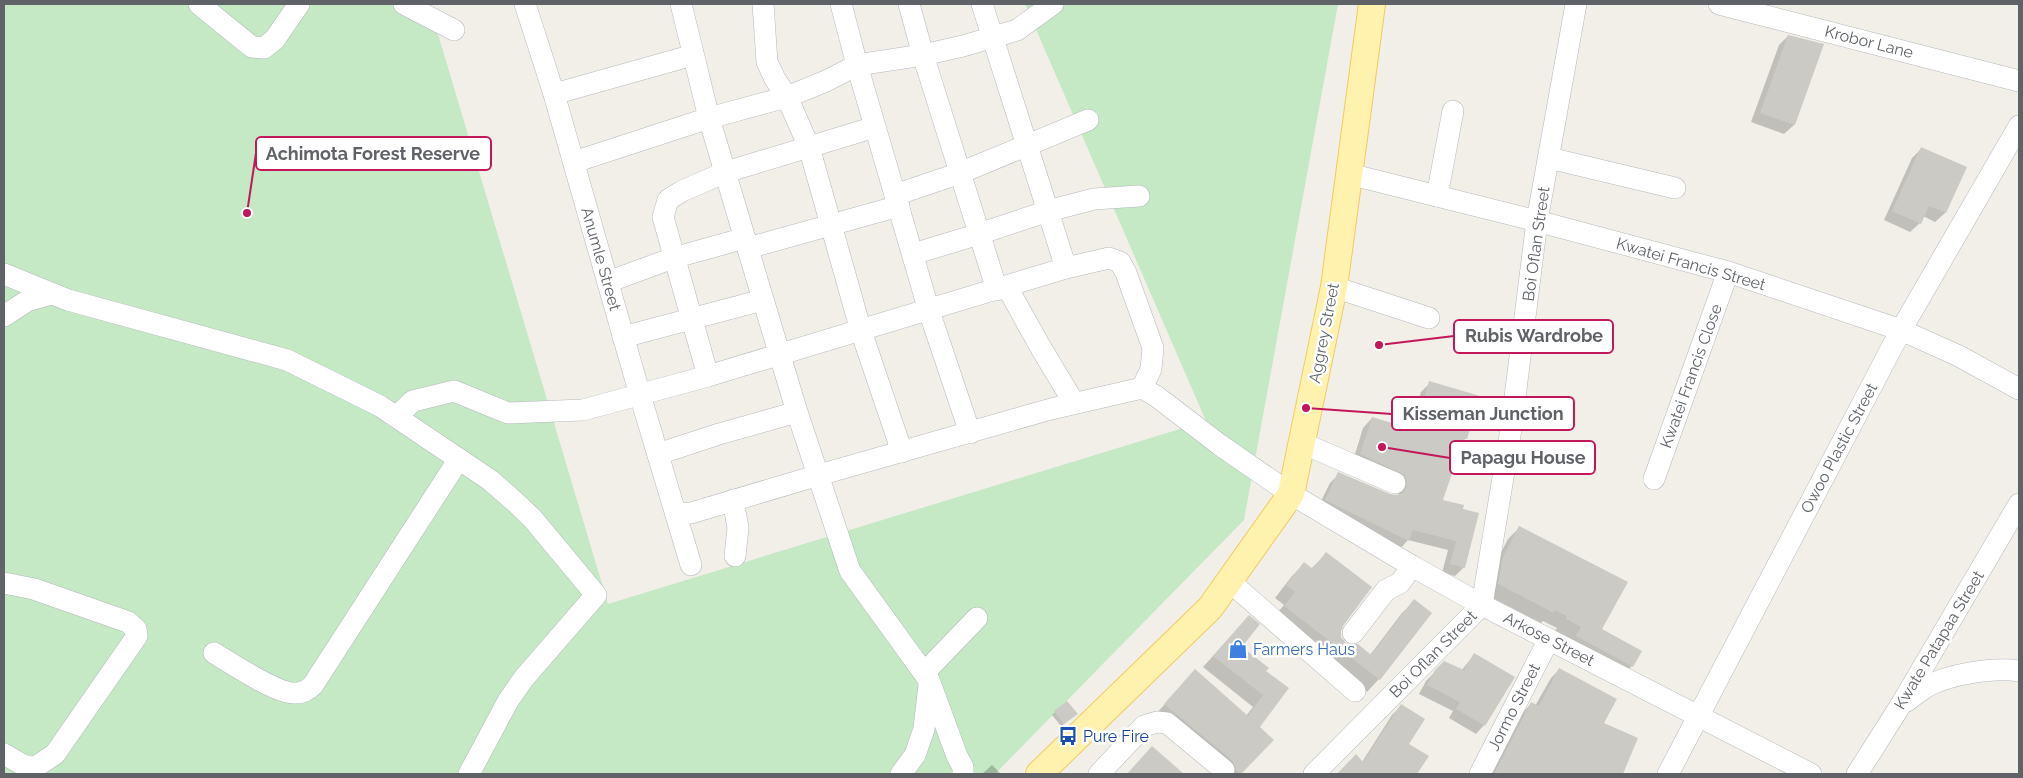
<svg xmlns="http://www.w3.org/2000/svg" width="2023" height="778" font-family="Raleway,sans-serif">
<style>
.green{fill:#c5e8c5}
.shadow{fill:#0003}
.building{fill:#cccac5}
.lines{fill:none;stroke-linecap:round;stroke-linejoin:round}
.minor-casing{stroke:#b5b8bc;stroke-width:22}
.major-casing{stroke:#f2c960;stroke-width:28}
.minor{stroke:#fff;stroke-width:21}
.major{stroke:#fff2af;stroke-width:26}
.labels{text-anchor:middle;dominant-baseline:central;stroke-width:5;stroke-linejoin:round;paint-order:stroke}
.street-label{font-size:16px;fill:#5f6368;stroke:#fff}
.shop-label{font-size:16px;fill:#366cbe;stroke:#fff;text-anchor:start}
.transit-label{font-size:16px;fill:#164399;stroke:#fff;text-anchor:start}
.leader{fill:none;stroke:#c2185b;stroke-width:2}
.callout-dot{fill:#c2185b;stroke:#fff;stroke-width:2}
.callout{fill:#fff;stroke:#c2185b;stroke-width:2}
.callout-label{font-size:18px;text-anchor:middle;font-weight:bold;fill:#5f6368}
</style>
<rect width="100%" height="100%" fill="#f1efe8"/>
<polygon class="green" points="4,4 429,4 608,604 1206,421 1025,4 1338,4 1244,520 995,774 4,774"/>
<g class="shadow">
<polygon points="1788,36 1822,45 1794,125 1784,134 1751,122 1779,45"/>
<polygon points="1921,149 1965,168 1945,213 1935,222 1923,216 1920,223 1910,232 1884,220 1912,158"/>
<polygon points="1430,383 1466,438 1461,443 1442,501 1462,506 1464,567 1455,576 1442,573 1448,550 1408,540 1399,550 1317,509 1330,483 1339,474 1390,496 1398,496 1399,491 1352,464 1363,428 1372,418 1409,429 1421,392"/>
<polygon points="1519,528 1632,666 1620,677 1555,631 1557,628 1543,621 1541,623 1487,595 1492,570 1508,539"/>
<polygon points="1327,553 1342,625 1339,632 1341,639 1345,644 1370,655 1402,613 1415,601 1431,613 1379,679 1367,692 1272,619 1284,605 1275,598 1292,576 1304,564 1311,569"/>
<polygon points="1249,616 1240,647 1265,671 1287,688 1258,728 1272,740 1241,774 1223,774 1154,716 1185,682 1246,716 1253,707 1203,667"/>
<polygon points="1474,655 1484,725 1476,734 1449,718 1453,711 1419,694 1426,681 1445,662 1461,671"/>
<polygon points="1560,669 1602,724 1637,739 1621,774 1490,774 1522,713 1531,704 1535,706 1551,678"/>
<polygon points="1067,702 1073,717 1061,726 1052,715"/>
<polygon points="1402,705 1407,744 1427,757 1416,774 1338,774 1356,756 1362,762 1392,715"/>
<polygon points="1152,748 1182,774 1128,774"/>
<polygon points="992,765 1000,773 998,774 982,774"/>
</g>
<g class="building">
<polygon points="1788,35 1824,44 1795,125 1760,113"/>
<polygon points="1921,147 1967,167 1946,213 1929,206 1921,224 1892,211"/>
<polygon points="1429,381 1480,396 1467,439 1464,438 1443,500 1464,505 1463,509 1479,513 1465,568 1450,564 1456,541 1413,530 1409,541 1325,500 1338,472 1390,494 1397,495 1403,493 1406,488 1407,482 1405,475 1360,454 1372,417 1415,430"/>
<polygon points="1519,526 1628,582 1602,629 1642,651 1633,667 1576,636 1581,627 1566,619 1567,616 1555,610 1554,613 1498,584 1503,557"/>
<polygon points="1326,552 1372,587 1343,626 1341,631 1341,637 1346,643 1352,645 1358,644 1371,655 1414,599 1432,613 1380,680 1284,606 1295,592 1286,585 1304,562 1313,569"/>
<polygon points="1249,615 1260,624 1242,647 1269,668 1266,671 1289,688 1260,727 1274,740 1241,774 1236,770 1232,760 1164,704 1195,669 1248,716 1263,695 1213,656"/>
<polygon points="1474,653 1515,677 1485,726 1456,709 1460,702 1427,685 1435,670 1444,661 1464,670"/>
<polygon points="1559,668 1617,699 1604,723 1638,738 1623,774 1494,774 1531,702 1539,706"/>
<polygon points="1067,701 1078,714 1064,724 1054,711"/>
<polygon points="1401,704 1425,719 1409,744 1429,756 1417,774 1337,774 1356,754 1363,762"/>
<polygon points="1152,746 1184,774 1127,774"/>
</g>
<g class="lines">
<g class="minor-casing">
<g id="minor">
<polyline points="199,4 252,47 264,48 275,39 299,4"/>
<polyline points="404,4 454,30"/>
<polyline points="525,4 554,94 640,395 691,565"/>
<polyline points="681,4 709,118 759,286 797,412 850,571 929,680 957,756 963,767 963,774"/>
<polyline points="763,4 767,62 775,79 787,97 809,147 861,331 902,452"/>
<polyline points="841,4 857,65 929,311 970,433"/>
<polyline points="909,4 923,55 997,290"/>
<polyline points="982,4 1066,268"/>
<polyline points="1719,4 2019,81"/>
<polyline points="554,94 693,55"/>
<polyline points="1549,158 1675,188"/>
<polyline points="574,162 709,118 787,97 826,81 857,65 923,55 963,46 1017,30 1053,4"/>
<polyline points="1349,174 1537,221 1728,272 1901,330 1959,356 2019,389"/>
<polyline points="895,195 960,173 1088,120"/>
<polyline points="1437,196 1453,111"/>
<polyline points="748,248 899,206"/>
<polyline points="913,254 979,234 1048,211 1094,199 1139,196"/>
<polyline points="4,274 68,300 287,360 380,406 490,480 514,501 532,518 596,595 524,678 508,701 469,774"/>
<polyline points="608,282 673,258 745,238"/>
<polyline points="1007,287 1041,348 1074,403"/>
<polyline points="1334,287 1429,318"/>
<polyline points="4,316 27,301 51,294"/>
<polyline points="623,337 763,300"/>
<polyline points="708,376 663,217 668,200 682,191 726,172 875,127"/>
<polyline points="397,416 413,401 454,391 508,413 583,410 708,376 1066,268 1109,258 1120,262 1126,273 1153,348 1151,369 1142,388"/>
<polyline points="1302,443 1395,483"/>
<polyline points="658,454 719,434 797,412"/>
<polyline points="1654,479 1728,272"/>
<polyline points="733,500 738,528 735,556"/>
<polyline points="676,514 691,513 819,475 1051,409 1142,388 1156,396 1220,445 1291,494 1412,566 1482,605 1811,774"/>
<polyline points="1229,581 1355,691"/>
<polyline points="4,583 34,589 128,622 136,629 137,636 55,754 34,768 23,765 4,754"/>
<polyline points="1353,633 1386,590 1400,583 1412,566"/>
<path d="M214 653C231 663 278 695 296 693 303 693 308 690 313 685L459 459"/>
<polyline points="924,673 977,618"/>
<path d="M1907 701C1913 696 1920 691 1926 687 1949 674 1994 667 2019 671"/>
<polyline points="901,774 915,755 924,729 929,685"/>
<polyline points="1099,774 1144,726 1157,722 1167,723 1224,770"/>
<polyline points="1314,774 1482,605 1511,429 1537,221 1576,4"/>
<polyline points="1480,774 1549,639"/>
<polyline points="1668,774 1901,330 2019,126"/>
<polyline points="1857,774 1902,703 2019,504"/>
</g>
</g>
<g class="major-casing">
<polyline id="major" points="1039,774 1210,608 1291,494 1334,287 1372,4"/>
</g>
<use href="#minor" class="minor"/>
<use href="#major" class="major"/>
</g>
<defs>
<g id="shop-bare" transform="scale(1.5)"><path d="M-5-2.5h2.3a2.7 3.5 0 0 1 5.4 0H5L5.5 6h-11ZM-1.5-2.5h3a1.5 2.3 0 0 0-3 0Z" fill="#3f7fe0" stroke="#fff" stroke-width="2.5" paint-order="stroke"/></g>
<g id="bus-bare" transform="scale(1.5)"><path d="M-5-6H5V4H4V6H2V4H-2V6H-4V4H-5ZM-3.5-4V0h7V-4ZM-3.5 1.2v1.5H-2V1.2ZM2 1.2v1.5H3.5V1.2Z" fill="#1a4fb4" stroke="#fff" stroke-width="2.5" paint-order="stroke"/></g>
</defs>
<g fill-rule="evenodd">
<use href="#shop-bare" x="1238" y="649"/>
<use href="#bus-bare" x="1068" y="736"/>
</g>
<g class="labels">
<g class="street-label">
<text transform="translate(1869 42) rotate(14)">Krobor Lane</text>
<text transform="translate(1536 244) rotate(-82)">Boi Oflan Street</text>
<text transform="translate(601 259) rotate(74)">Anumle Street</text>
<text transform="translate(1691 264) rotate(16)">Kwatei Francis Street</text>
<text transform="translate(1324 333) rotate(-79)">Aggrey Street</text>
<text transform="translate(1691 376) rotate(-70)">Kwatei Francis Close</text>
<text transform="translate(1839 448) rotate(-62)">Owoo Plastic Street</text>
<text transform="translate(1549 639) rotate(27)">Arkose Street</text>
<text transform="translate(1939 640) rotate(-59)">Kwate Patapaa Street</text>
<text transform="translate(1433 654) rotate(-45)">Boi Oflan Street</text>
<text transform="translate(1514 707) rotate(-63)">Jormo Street</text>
</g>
<g class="shop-label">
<text x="1253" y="649">Farmers Haus</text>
</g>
<g class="transit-label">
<text x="1083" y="736">Pure Fire</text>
</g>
</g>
<path class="leader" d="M247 213L256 153M1379 345L1454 336M1306 408L1392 414M1382 447L1450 458"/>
<g class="callout-dot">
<circle cx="247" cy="213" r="5"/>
<circle cx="1379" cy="345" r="5"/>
<circle cx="1306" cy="408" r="5"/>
<circle cx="1382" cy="447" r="5"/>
</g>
<g class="callout">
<rect x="256" y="137" width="235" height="33" rx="5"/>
<rect x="1454" y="320" width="159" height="33" rx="5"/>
<rect x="1392" y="397" width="182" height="33" rx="5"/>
<rect x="1450" y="441" width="145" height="33" rx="5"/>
</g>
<g class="callout-label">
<text x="373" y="160">Achimota Forest Reserve</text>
<text x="1534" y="342">Rubis Wardrobe</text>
<text x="1483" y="420">Kisseman Junction</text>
<text x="1523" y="464">Papagu House</text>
</g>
<rect width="2023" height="778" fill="none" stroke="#5f6368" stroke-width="10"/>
</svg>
